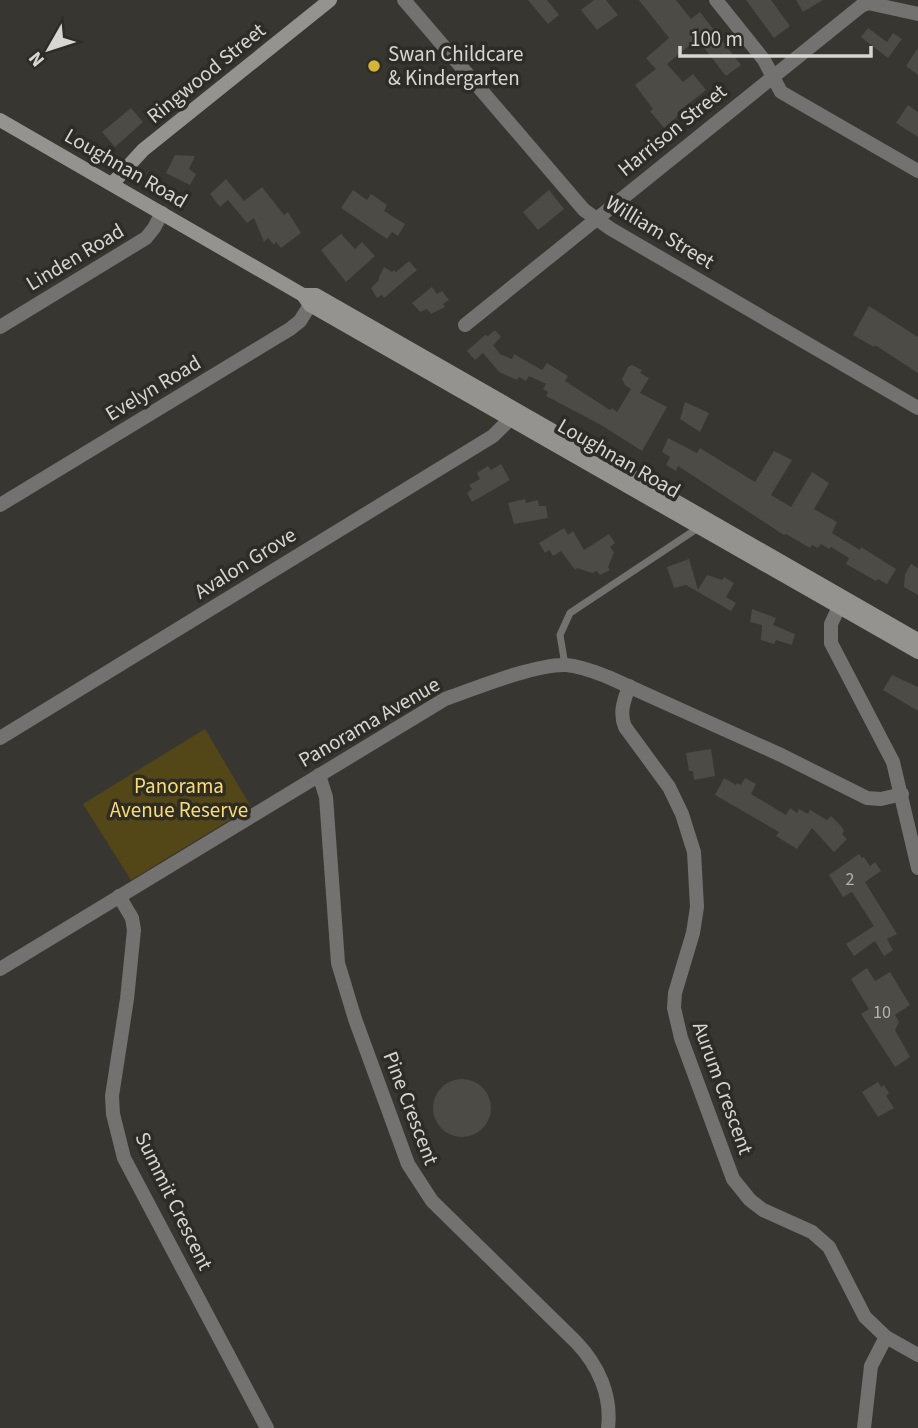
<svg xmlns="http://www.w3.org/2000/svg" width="918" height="1428" font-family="'Source Sans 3',sans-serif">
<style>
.green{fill:#544717}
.building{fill:#4c4b46}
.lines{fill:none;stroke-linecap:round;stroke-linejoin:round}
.lane{stroke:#737270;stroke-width:7}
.street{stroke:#737270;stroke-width:14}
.secondary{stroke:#949390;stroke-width:14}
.poi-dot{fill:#d6b534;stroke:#2d2c27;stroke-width:2.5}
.labels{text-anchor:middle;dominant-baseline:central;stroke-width:7;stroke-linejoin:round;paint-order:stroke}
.number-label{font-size:18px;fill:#b4b3b0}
.poi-label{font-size:21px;fill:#d7d6d3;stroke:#2d2c27;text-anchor:start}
.street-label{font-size:21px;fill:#d7d6d3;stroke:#2d2c27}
.park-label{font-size:21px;fill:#fddd6a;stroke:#2d2c27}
</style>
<rect width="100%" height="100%" fill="#373631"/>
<polygon class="green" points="205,729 251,807 131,880 83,804"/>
<g class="building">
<polygon points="528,0 547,0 559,15 548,24"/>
<polygon points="594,0 606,0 618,15 597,30 581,10"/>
<polygon points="639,0 676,0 691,19 700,12 741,65 726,76 697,39 667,64 683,82 693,74 706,90 677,113 679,115 664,128 650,111 653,109 635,85 656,69 646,58 669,38"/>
<polygon points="746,0 771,0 790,26 774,38"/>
<polygon points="796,0 823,0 803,12"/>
<polygon points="868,28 887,42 893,33 902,39 888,58 861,37"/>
<polygon points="918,48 918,75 906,66"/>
<polygon points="908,105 918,112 918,137 896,123"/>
<polygon points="131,108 143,122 115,147 102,132"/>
<polygon points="175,155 195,156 189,169 196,174 190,185 166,173"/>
<polygon points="226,179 244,201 262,187 284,215 288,212 301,233 281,248 276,242 274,245 268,238 264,242 254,218 247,223 228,200 220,207 210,194"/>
<polygon points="353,190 367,200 371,194 387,205 384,211 405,224 398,236 392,232 387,239 341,208"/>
<polygon points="549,190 564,209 538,230 523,212"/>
<polygon points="341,234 355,249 362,242 375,256 346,282 321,250"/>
<polygon points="409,261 417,270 384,298 382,295 377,298 371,288 379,280 379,277 384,267 392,272 394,270 396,272"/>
<polygon points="432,287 437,294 442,291 449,300 443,304 445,307 431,314 427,309 420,312 412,303"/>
<polygon points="869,306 918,337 918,373 875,345 874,347 853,335"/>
<polygon points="495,330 501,337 493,345 500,354 512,359 514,354 542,370 547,363 568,376 565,381 610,410 612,408 617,412 631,389 625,385 622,379 628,367 632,365 642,370 640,373 649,378 640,393 667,407 642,451 601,425 546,396 548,392 543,389 546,384 529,376 526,381 519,377 517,380 499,372 483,353 475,360 467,351 485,335 488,336"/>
<polygon points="685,402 709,413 700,432 680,419"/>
<polygon points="668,438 697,453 700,448 755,482 774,451 792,460 771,495 791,507 812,472 829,483 814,509 837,522 832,533 860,550 861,547 896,569 887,584 878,579 876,581 846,564 849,558 831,547 829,549 821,544 818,548 812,545 810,548 786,534 784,535 678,466 676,471 666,465 670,457 662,452"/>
<polygon points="501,464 510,480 472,502 467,493 472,489 469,485 480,479 477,473 488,466 491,470"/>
<polygon points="525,499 526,503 538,500 539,506 546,506 548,518 514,524 508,503"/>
<polygon points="564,528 568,535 573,531 584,550 609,534 615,543 610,547 614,552 608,567 610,570 600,575 597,571 592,573 577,568 575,570 561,551 553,556 549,550 545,553 539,543"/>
<polygon points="689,559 698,590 707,575 722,580 724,577 734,583 726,597 736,603 731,611 686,585 674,588 667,567"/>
<polygon points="911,564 918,568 918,595 904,587 905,574"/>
<polygon points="752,609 776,618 773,625 795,634 792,645 776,640 774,644 761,640 762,625 750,622"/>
<polygon points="892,675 918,687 918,711 883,690"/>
<polygon points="711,749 715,776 694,780 693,771 689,771 686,753"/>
<polygon points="724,778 736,785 737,783 741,785 745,778 756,784 751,794 786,815 790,808 797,813 799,809 808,814 810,810 827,820 831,816 842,827 844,831 842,834 847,839 834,852 812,828 797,849 776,836 779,832 715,795"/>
<polygon points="859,854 862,858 864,857 870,866 875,862 881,871 865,882 897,934 887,939 893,950 884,956 875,941 854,956 846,944 874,926 852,892 843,897 829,875"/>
<polygon points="867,968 875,981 890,972 910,1005 895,1015 899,1022 895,1030 910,1057 895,1067 861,1014 869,1009 851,979"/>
<circle cx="462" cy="1108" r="29"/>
<polygon points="878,1082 881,1087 884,1085 889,1093 886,1096 894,1108 878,1117 862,1092"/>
</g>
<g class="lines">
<polyline class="lane" points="565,665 560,635 570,613 698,528"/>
<g class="street">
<polyline points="404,0 584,210 611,229 918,408"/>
<polyline points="716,0 764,60 781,92 918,171"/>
<polyline points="465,325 861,6 868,3 918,14"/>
<polyline points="0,327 146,238 154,228 162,213"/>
<polyline points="0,505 290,329 300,321 315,297"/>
<polyline points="839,607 831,624 831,643 893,762 918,868"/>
<path d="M629 686C624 701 619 712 625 727L669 787 682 814 694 852 697 907 693 933 675 993 674 1008 681 1038 733 1179 750 1200 763 1210 812 1232 829 1247 865 1317 886 1337 918 1355"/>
<polyline points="0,738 493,436 509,420"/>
<path d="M319 775 326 797 338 963 355 1019 408 1164 432 1201 576 1342C598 1365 612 1395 608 1428"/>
<polyline points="119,896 132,918 134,930 127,999 112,1096 113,1114 124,1158 267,1428"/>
<path d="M0 969 445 699C476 688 535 664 566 665 581 666 595 672 608 677L781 755 867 798 881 799 902 794"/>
<polyline points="864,1428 871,1366 886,1337"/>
</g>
<g class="secondary">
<polyline points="0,120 303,295 310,305 918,652"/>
<polyline points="112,184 143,150 330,0"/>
<polyline points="303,295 316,295 918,640"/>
</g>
</g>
<circle class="poi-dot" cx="374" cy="66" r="7"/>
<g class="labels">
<g class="number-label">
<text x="850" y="879">2</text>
<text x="882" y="1012">10</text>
</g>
<g class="poi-label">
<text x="388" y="54">Swan Childcare<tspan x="388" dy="24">&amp; Kindergarten</tspan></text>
</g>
<g class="street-label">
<text transform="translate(206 73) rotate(-39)">Ringwood Street</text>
<text transform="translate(672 130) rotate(-39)">Harrison Street</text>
<text transform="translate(126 168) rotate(30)">Loughnan Road</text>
<text transform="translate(660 232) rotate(31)">William Street</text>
<text transform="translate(75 257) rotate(-31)">Linden Road</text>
<text transform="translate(153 388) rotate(-31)">Evelyn Road</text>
<text transform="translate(619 458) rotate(30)">Loughnan Road</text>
<text transform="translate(245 563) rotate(-32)">Avalon Grove</text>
<text transform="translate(369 722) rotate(-30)">Panorama Avenue</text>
<text transform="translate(723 1088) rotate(70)">Aurum Crescent</text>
<text transform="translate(411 1108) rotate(69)">Pine Crescent</text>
<text transform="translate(174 1201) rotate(64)">Summit Crescent</text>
</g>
<g class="park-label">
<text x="179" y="786">Panorama<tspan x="179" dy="24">Avenue Reserve</tspan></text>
</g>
</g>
<g transform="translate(49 49) rotate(231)" stroke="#2d2c27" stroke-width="5" paint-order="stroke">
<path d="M0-5L12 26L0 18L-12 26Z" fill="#d7d6d3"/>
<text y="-10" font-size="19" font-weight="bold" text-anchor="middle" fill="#d7d6d3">N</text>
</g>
<path d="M680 46v10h191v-10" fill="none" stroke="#d7d6d3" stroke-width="3.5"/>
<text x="690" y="46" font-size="21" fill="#d7d6d3" stroke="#2d2c27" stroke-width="5" paint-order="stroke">100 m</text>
</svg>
